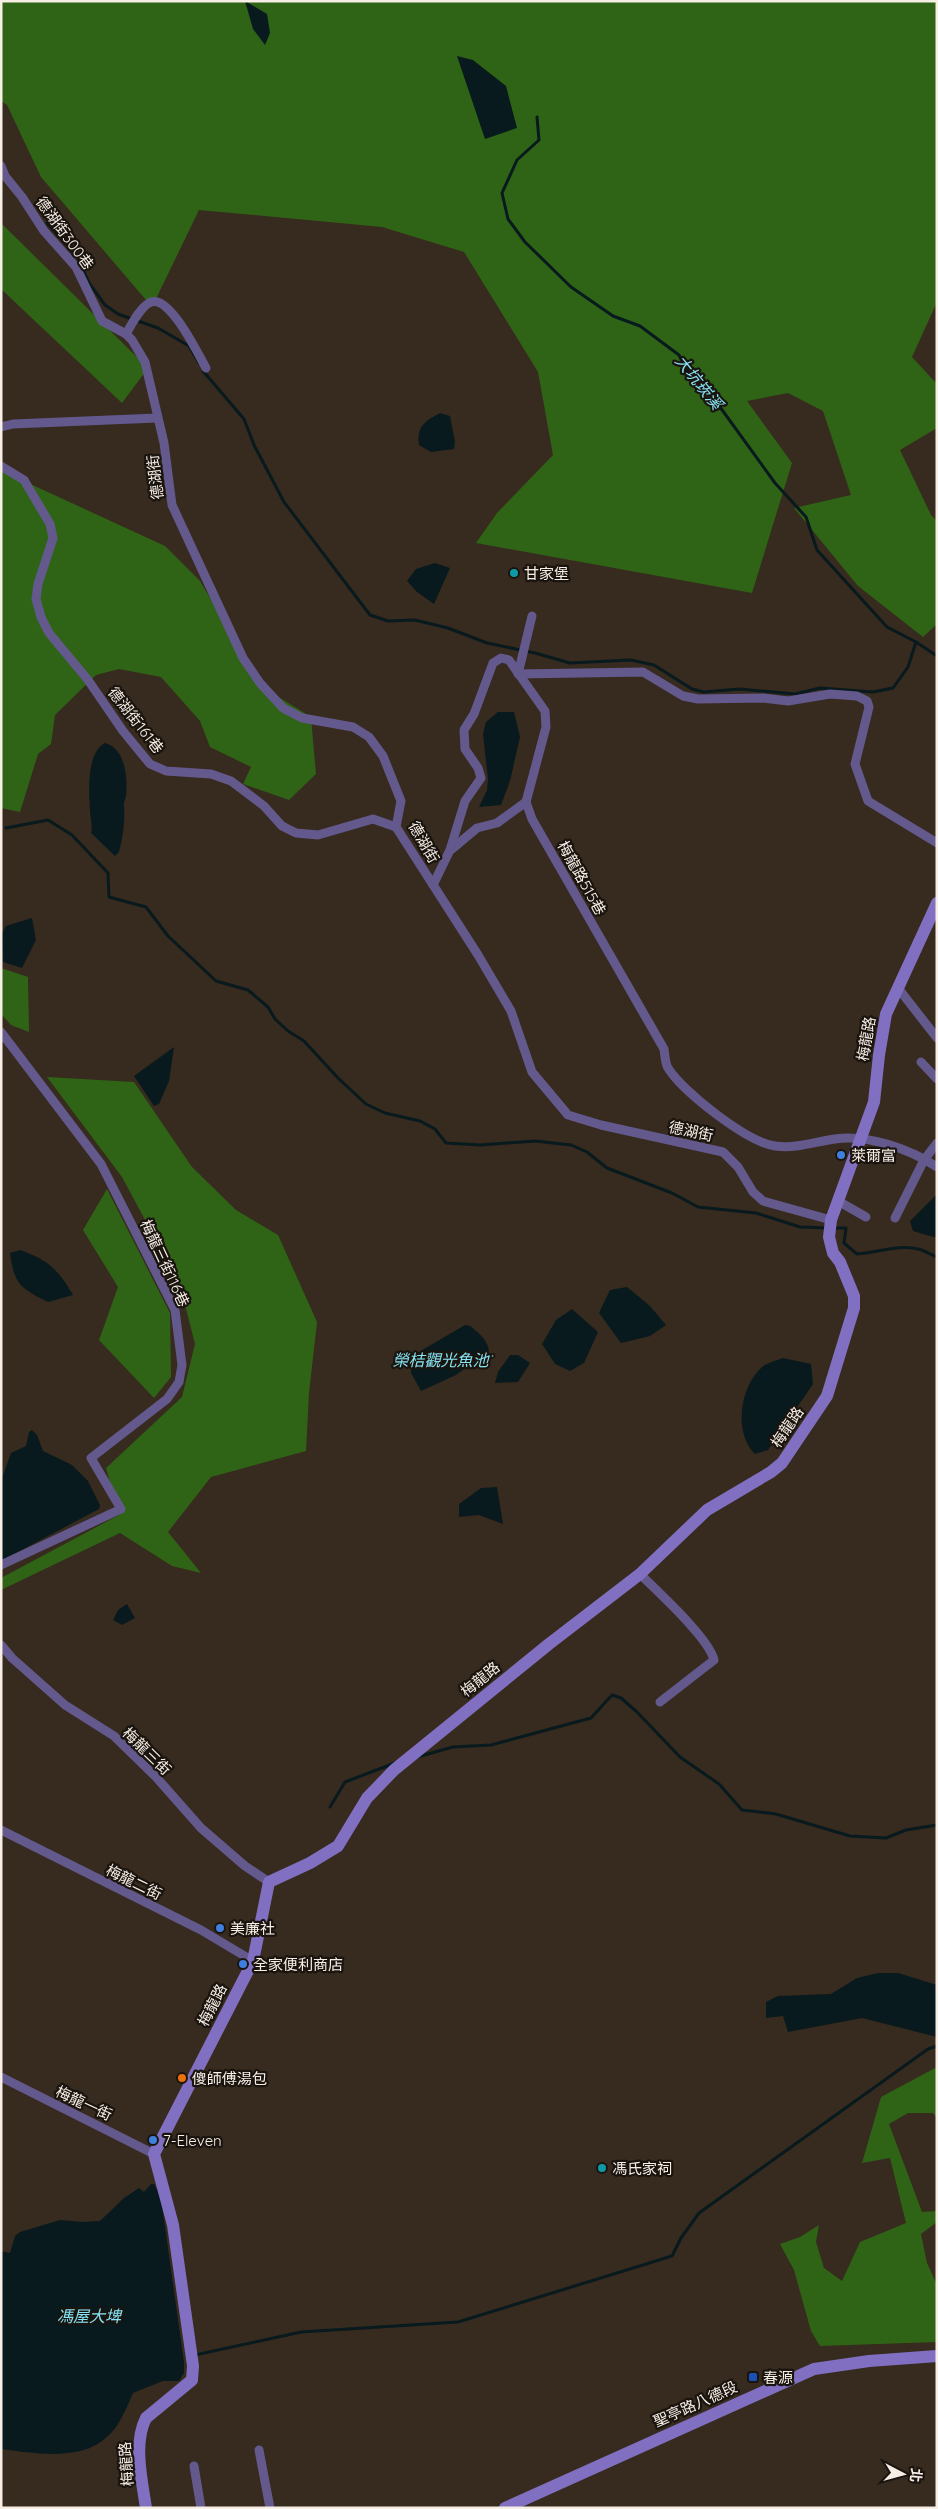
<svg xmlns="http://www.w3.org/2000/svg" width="938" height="2509" font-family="Quicksand,'Noto Sans TC',sans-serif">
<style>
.forest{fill:#2f6416}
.water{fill:#081a1d}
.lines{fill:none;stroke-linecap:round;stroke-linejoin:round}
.stream{stroke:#081a1d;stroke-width:3}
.street{stroke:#63598d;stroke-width:9}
.secondary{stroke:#8170c2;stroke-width:12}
.culture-dot{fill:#0f9aa8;stroke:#1a140f;stroke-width:2}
.shop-dot{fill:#3f7fe0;stroke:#1a140f;stroke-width:2}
.food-dot{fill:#e8710a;stroke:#1a140f;stroke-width:2}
.transit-dot{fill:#1a4fb4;stroke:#1a140f;stroke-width:2}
.labels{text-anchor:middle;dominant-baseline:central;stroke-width:4.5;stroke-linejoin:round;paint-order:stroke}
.street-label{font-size:15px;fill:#f7eee6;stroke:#1a140f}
.poi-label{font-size:15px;fill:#f7eee6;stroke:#1a140f;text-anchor:start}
.water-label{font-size:16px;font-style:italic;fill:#87e4f5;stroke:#1a140f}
</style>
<rect width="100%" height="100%" fill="#372a1e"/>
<g class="forest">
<polygon points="1,1 937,1 937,302 912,357 937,384 937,428 900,450 931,515 937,521 937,624 923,637 858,586 794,508 851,495 823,411 788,393 747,401 792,463 752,593 476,543 497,513 553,455 538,372 464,252 382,227 199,210 152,307 41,177 7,105 1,101"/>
<polygon points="1,223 148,368 122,403 1,289"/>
<polygon points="1,464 26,482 165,546 200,581 264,688 311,717 316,774 289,800 243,784 251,767 210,747 200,721 161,677 119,669 96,675 55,715 51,744 38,754 20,812 1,808"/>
<polygon points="1,968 28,977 29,1032 11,1025 1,1014"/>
<polygon points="47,1077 134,1082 192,1167 236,1210 278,1235 317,1322 309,1393 306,1451 211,1477 168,1532 201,1573 172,1566 120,1533 1,1590 1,1578 119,1515 106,1468 182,1397 195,1344 180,1285 122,1177"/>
<polygon points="107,1189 170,1313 171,1377 154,1398 99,1340 118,1287 83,1230"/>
<polygon points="937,2067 937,2118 933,2113 908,2113 889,2124 922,2212 937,2211 937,2222 921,2234 927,2263 937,2285 937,2342 820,2346 811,2331 794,2270 780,2244 800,2237 819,2225 816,2242 824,2268 842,2281 860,2242 906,2223 890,2158 862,2163 881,2097"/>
</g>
<g class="water">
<polygon points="245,1 267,14 270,33 265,45 253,29"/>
<polygon points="457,56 473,60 506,86 517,128 485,139"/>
<path d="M440 413 450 416 455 442 454 449 431 452 419 445C416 427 425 421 440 413Z"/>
<polygon points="435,563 450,568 434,604 417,592 407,581 416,569"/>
<polygon points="498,712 514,712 520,737 510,781 501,805 479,807 487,790 488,779 483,734 486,722"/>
<path d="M105 743C125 748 128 777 126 796 125 800 123 804 124 807 125 822 123 837 119 852L115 856 91 833C93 824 90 819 90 810 89 792 86 753 105 743Z"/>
<polygon points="32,918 36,940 22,968 3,962 1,935 6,926"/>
<polygon points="174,1047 169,1081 159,1104 154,1106 134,1076"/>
<polygon points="937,1194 937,1238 913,1231 910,1221"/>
<path d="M20 1250C48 1260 58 1269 73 1295L48 1302C20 1288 14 1284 10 1253Z"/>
<polygon points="627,1287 650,1306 666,1325 650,1336 621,1343 599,1313 610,1290"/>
<polygon points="572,1309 598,1332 584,1363 570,1371 555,1364 542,1344 556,1320"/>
<path d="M465 1325 470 1326C480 1334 492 1343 488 1357L474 1362 456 1375 421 1391 411 1373 412 1356Z"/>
<polygon points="510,1355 518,1355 530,1363 518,1382 495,1383 498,1372"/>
<path d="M783 1358 811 1364 813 1384 768 1450 755 1454C733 1432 740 1387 762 1367 767 1363 777 1360 783 1358Z"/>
<polygon points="32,1430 37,1435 43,1451 72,1465 88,1481 100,1505 99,1509 1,1561 1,1481 11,1453 26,1446 29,1432"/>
<polygon points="497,1487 503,1524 479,1515 459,1517 459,1504 481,1488"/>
<polygon points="127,1604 135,1618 122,1625 113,1620 118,1610"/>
<polygon points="878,1973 898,1973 937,1985 937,2037 862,2018 788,2032 783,2016 766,2018 766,2002 778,1996 831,1994 857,1978"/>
<path d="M151 2184H154L161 2198 184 2363V2373L179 2381H163L133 2393C127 2407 119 2427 107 2437 80 2462 34 2453 1 2449V2251L10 2253 15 2236 20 2232 60 2220 83 2222 100 2221 124 2198 139 2188 144 2192Z"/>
</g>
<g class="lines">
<g class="stream">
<polyline points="537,117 539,140 517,160 502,193 508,219 525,242 571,287 613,316 640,326 679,355 686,369 720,407 775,483 806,517 817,550 887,627 916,642 937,656"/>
<polyline points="47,223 78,258 89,283 105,305 118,314 158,328 189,346 199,363"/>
<polyline points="203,371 244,419 254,445 284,502 370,615 388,621 415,620 448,628 487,643 535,653 570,663 631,660 654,665 692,689 704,692 739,689 795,694 820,688 873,692 893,688 908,667 916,642"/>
<polyline points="6,828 48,820 72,835 108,873 109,897 146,907 168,936 216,981 248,990 268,1007 275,1019 288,1031 304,1041 338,1078 366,1104 385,1113 420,1121 435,1129 446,1143 480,1145 535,1141 571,1145 587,1152 607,1168 672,1193 698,1207 756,1213 800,1227 827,1228"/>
<path d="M833 1228H846L844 1243 857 1254C877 1253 898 1244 918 1249 924 1250 931 1255 937 1257"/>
<polyline points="417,1757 453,1747 491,1745 591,1718 612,1695 621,1698 637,1712 680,1757 719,1784 742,1810 776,1814 850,1836 886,1838 906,1830 937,1825"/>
<polyline points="330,1807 345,1782 395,1763"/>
<polyline points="195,2355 301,2332 458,2322 672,2256 681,2238 699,2213 928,2049 937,2046"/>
</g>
<g class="street">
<polyline points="1,166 5,176 22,197 44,231 76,267 102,321 126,334 132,340 145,362 164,443 172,505 243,658 260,683 283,708 302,718 353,727 369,737 383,756 401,801 396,827 478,955 511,1011 532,1072 568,1115 601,1125 723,1152 738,1167 753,1192 763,1201 831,1220"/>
<path d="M126 334C132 324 139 309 149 303 168 291 198 354 206 368"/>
<polyline points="1,427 13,424 157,418"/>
<polyline points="1,466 24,480 50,524 53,538 38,584 36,599 41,617 49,633 88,680 123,731 150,764 166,771 211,774 231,781 264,806 282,826 296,833 318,835 373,819 396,827"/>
<polyline points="532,616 518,674 643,672 683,696 698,699 763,698 788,701 830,694 857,696 867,701 869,707 855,764 868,801 937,843"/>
<polyline points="452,849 477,828 497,823 526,802"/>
<path d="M433 885 450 850 465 801 481 778 478 768 465 749 464 730 474 714 493 663 501 658 509 660 545 711 546 727 526 802 532 819 664 1049C665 1055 665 1063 668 1068 683 1092 747 1142 775 1146 796 1149 814 1142 835 1139 867 1134 910 1149 937 1167"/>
<polyline points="898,988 937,1038"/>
<polyline points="1,1032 101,1164 175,1310 182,1365 179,1382 167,1399 91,1458 121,1509 1,1565"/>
<polyline points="921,1062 937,1079"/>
<polyline points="838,1201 866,1217"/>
<polyline points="895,1218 924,1160 937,1143"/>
<path d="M640 1574C658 1592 709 1638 714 1660L660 1702"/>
<polyline points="1,1645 12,1658 65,1705 114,1736 156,1777 201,1828 245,1866 269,1882"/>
<polyline points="1,1830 201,1930 253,1961"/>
<polyline points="1,2077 154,2154"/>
<polyline points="259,2450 270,2508"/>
<polyline points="194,2466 201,2508"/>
</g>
<g class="secondary">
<path d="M146 2508C142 2481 133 2443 146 2418L192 2380 193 2366 173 2225 154 2154 253 1961 269 1882 310 1863 338 1846 367 1798 394 1770 549 1644 640 1574 707 1510 771 1472 782 1463 827 1396 854 1308V1296L840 1262 833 1253 829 1237 831 1220 874 1102 879 1055 886 1014 937 903"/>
<polyline points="505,2508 814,2369 869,2361 937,2356"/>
</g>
</g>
<g class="culture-dot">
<circle cx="514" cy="573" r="5"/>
<circle cx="602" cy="2168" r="5"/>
</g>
<g class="shop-dot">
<circle cx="841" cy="1155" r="5"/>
<circle cx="220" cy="1928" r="5"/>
<circle cx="243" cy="1964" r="5"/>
<circle cx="153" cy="2140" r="5"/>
</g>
<circle class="food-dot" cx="182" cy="2078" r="5"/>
<rect class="transit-dot" x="748" y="2372" width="10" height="10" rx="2.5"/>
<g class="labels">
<g class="street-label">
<text transform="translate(65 233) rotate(54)">德湖街300巷</text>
<text transform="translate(155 477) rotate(-97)">德湖街</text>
<text transform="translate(136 720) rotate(52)">德湖街161巷</text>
<text transform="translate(424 842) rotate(60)">德湖街</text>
<text transform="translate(582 878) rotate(61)">梅龍路515巷</text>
<text transform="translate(866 1039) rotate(-80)">梅龍路</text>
<text transform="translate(691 1131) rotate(12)">德湖街</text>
<text transform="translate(165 1263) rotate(65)">梅龍三街116巷</text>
<text transform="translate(787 1427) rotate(-56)">梅龍路</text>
<text transform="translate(480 1679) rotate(-39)">梅龍路</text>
<text transform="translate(147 1751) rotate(44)">梅龍三街</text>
<text transform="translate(134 1882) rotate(26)">梅龍二街</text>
<text transform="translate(212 2005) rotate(-63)">梅龍路</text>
<text transform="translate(84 2103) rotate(25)">梅龍一街</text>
<text transform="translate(695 2404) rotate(-24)">聖亭路八德段</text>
<text transform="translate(126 2464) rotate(-94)">梅龍路</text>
</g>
<g class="poi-label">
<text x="524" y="573">甘家堡</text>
<text x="851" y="1155">萊爾富</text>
<text x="230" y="1928">美廉社</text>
<text x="253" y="1964">全家便利商店</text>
<text x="192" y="2078">傻師傅湯包</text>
<text x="163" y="2140">7-Eleven</text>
<text x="612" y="2168">馮氏家祠</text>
<text x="763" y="2377">春源</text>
</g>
<g class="water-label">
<text transform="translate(699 382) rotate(51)">大坑崁溪</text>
<text x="442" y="1360">榮桔觀光魚池˙</text>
<text x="89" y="2316">馮屋大埤</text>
</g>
</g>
<rect width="938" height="2509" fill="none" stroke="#f7eee6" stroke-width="5"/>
<g transform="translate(903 2474) rotate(96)" stroke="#1a140f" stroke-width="4" paint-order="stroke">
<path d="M0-4L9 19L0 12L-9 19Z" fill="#f7eee6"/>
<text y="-8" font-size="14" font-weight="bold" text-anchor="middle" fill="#f7eee6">北</text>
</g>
</svg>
